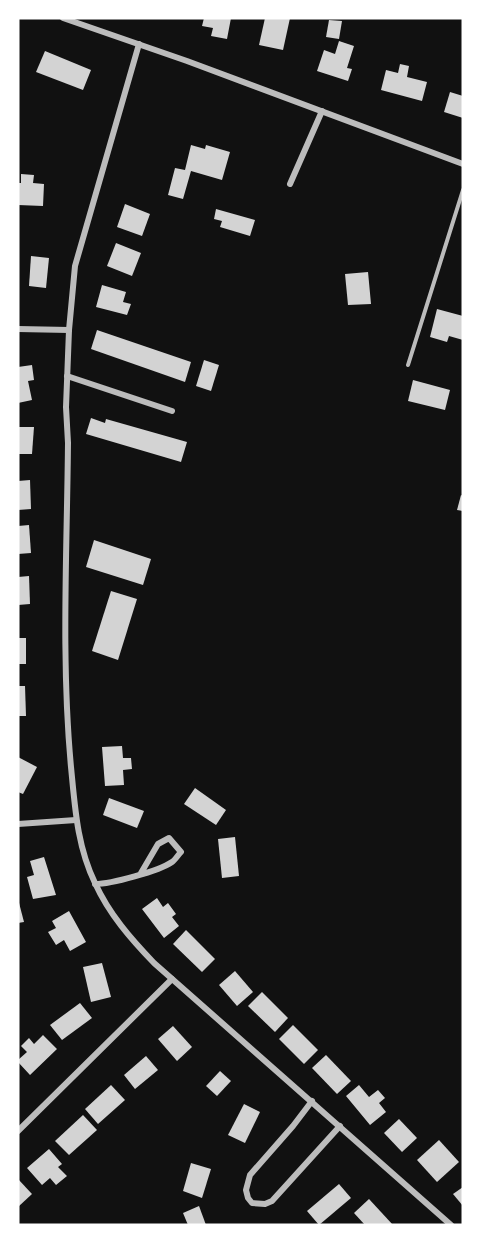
<svg xmlns="http://www.w3.org/2000/svg" width="481" height="1243" font-family="'Exo 2',sans-serif">
<style>
.building{fill:#d3d3d3}
.lines{fill:none;stroke-linecap:round;stroke-linejoin:round}
.service{stroke:#bcbcbc;stroke-width:4}
.minor{stroke:#bcbcbc;stroke-width:6}
</style>
<rect width="100%" height="100%" fill="#111"/>
<g class="building">
<polygon points="204,18 231,18 227,39 211,36 213,28 202,26"/>
<polygon points="265,18 290,18 283,50 259,45"/>
<polygon points="329,20 342,21 339,39 326,37"/>
<polygon points="339,41 354,46 347,68 352,69 348,81 317,71 324,50 335,54"/>
<polygon points="45,51 91,70 83,90 36,72"/>
<polygon points="400,64 409,66 407,77 427,82 422,101 381,90 386,70 398,73"/>
<polygon points="450,92 463,96 463,118 444,112"/>
<polygon points="191,145 205,149 206,145 230,152 222,180 191,171 183,199 168,195 175,168 185,170"/>
<polygon points="21,174 34,175 33,183 44,184 43,206 18,205 18,183 21,183"/>
<polygon points="125,204 150,214 142,236 117,227"/>
<polygon points="216,209 255,220 250,236 220,227 222,221 214,219"/>
<polygon points="116,243 141,253 132,276 107,266"/>
<polygon points="31,256 49,258 46,288 29,286"/>
<polygon points="368,272 371,304 348,305 345,274"/>
<polygon points="102,285 126,292 123,302 131,304 127,315 96,307"/>
<polygon points="437,309 463,316 463,340 449,336 447,342 430,337"/>
<polygon points="97,330 191,362 185,382 91,349"/>
<polygon points="204,360 219,365 211,391 196,386"/>
<polygon points="32,365 34,380 28,381 32,400 18,403 18,367"/>
<polygon points="413,380 450,390 445,410 408,401"/>
<polygon points="91,418 105,423 106,419 187,442 181,462 86,434"/>
<polygon points="18,427 34,427 32,454 18,454"/>
<polygon points="30,480 31,509 18,510 18,481"/>
<polygon points="461,495 463,496 463,511 457,510"/>
<polygon points="29,525 31,553 18,554 18,526"/>
<polygon points="94,540 151,559 143,585 86,567"/>
<polygon points="29,576 30,604 18,605 18,577"/>
<polygon points="111,591 137,599 118,660 92,651"/>
<rect x="18" y="638" width="8" height="26"/>
<polygon points="18,686 25,686 26,716 18,716"/>
<polygon points="122,746 123,758 131,758 132,769 123,770 124,785 105,786 102,747"/>
<polygon points="18,757 37,767 23,794 18,792"/>
<polygon points="195,788 226,810 216,825 184,804"/>
<polygon points="109,798 144,811 137,828 103,815"/>
<polygon points="235,837 239,876 222,878 218,839"/>
<polygon points="44,857 56,895 33,899 27,877 34,875 30,861"/>
<polygon points="157,898 163,907 168,903 176,914 172,917 179,926 164,938 142,909"/>
<polygon points="18,899 24,922 18,923"/>
<polygon points="69,911 86,942 70,951 64,940 56,945 48,932 56,928 52,921"/>
<polygon points="186,930 215,959 202,972 173,944"/>
<polygon points="102,963 111,997 91,1002 83,967"/>
<polygon points="235,971 253,992 237,1006 219,985"/>
<polygon points="262,992 288,1018 275,1032 248,1006"/>
<polygon points="80,1003 92,1018 62,1040 50,1025"/>
<polygon points="293,1025 318,1050 304,1064 279,1039"/>
<polygon points="173,1026 192,1047 177,1061 158,1039"/>
<polygon points="43,1035 57,1049 30,1075 18,1062 18,1060 27,1052 21,1046 29,1038 34,1044"/>
<polygon points="326,1055 351,1081 337,1094 312,1068"/>
<polygon points="146,1056 158,1070 135,1089 124,1075"/>
<polygon points="220,1071 231,1081 217,1096 206,1086"/>
<polygon points="111,1085 125,1100 98,1124 85,1109"/>
<polygon points="359,1085 369,1097 378,1090 385,1098 379,1103 386,1112 370,1125 346,1096"/>
<polygon points="244,1104 260,1112 245,1143 228,1135"/>
<polygon points="83,1115 97,1130 69,1155 55,1141"/>
<polygon points="399,1119 417,1138 402,1152 384,1133"/>
<polygon points="439,1140 459,1162 437,1182 417,1160"/>
<polygon points="49,1149 62,1164 58,1167 67,1176 56,1185 50,1178 42,1185 27,1168"/>
<polygon points="191,1163 211,1169 202,1198 183,1191"/>
<polygon points="18,1179 32,1194 18,1207"/>
<polygon points="339,1184 351,1198 319,1225 307,1211"/>
<polygon points="463,1187 463,1206 453,1194"/>
<polygon points="369,1199 393,1225 365,1225 354,1213"/>
<polygon points="199,1206 206,1225 188,1225 183,1213"/>
</g>
<g class="lines">
<polyline class="service" points="408,365 463,190"/>
<g class="minor">
<polyline points="63,18 187,61 463,164"/>
<path d="M139 44 75 266 69 330 66 407 68 443C67 551 61 660 71 767 75 807 77 846 95 883 109 914 131 939 154 963L451 1225"/>
<polyline points="290,184 322,111"/>
<polyline points="18,329 69,330"/>
<polyline points="67,376 172,411"/>
<polyline points="18,824 76,820"/>
<path d="M95 884C111 884 159 871 172 862 175 860 178 855 181 852L169 838 158 844 141 873"/>
<polyline points="312,1101 293,1126 250,1175 246,1190 248,1198 252,1203 265,1204 272,1201 340,1126"/>
<polyline points="18,1131 172,979"/>
</g>
</g>
<rect width="481" height="1243" fill="none" stroke="#ffffff" stroke-width="39"/>
</svg>
